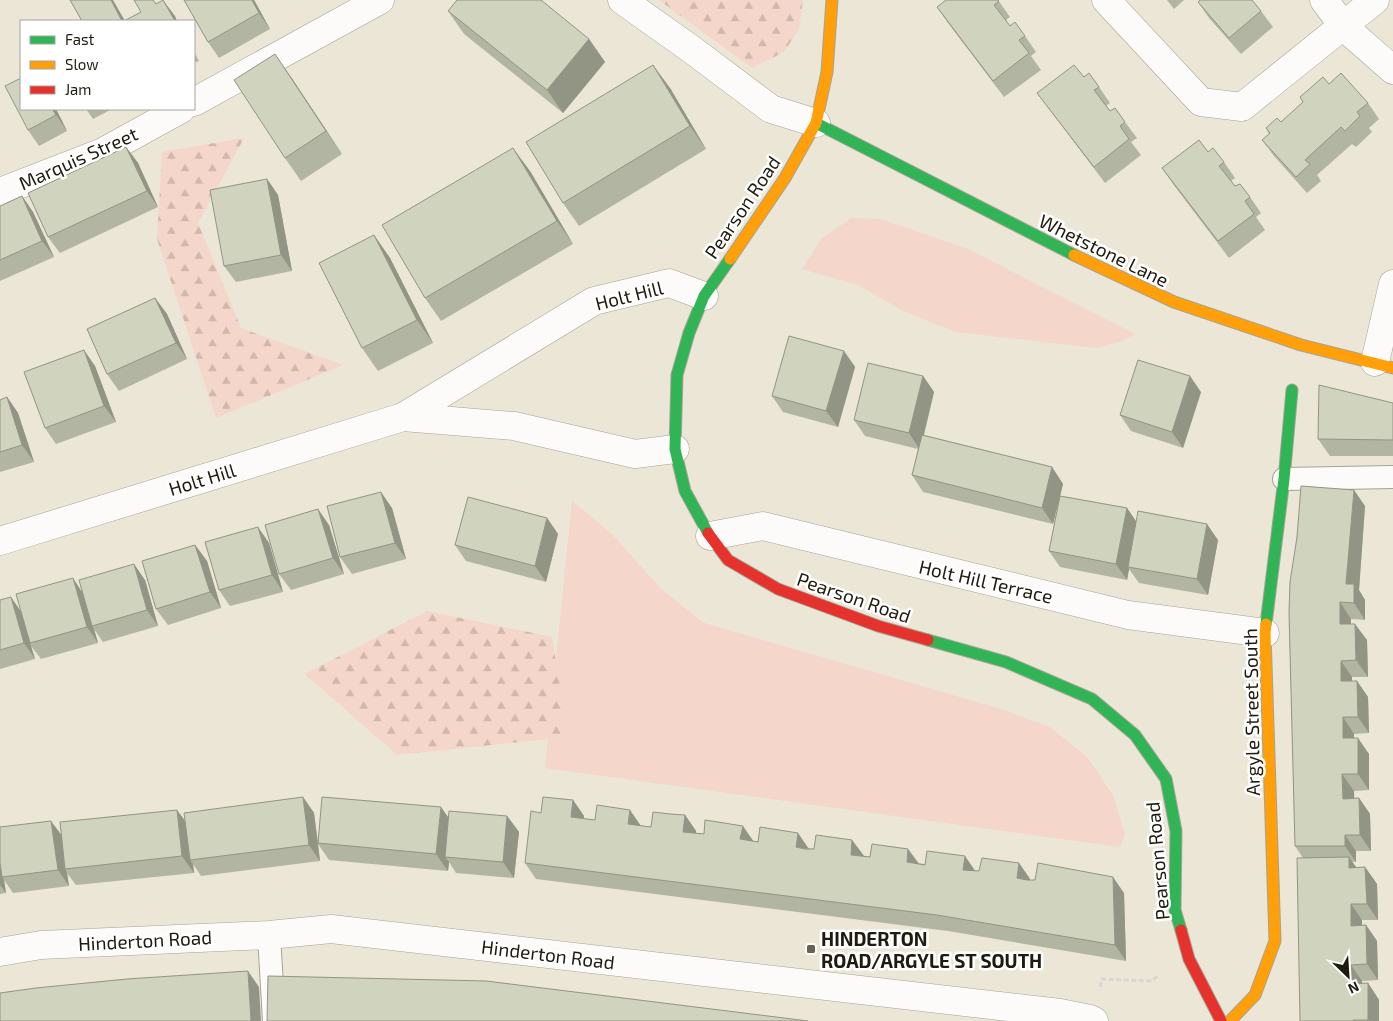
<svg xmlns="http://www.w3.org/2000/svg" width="1393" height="1021" font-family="'Exo 2',sans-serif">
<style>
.grass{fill:#f5d6ca}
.forest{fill:url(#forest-firs)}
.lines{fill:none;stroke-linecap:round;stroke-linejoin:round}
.lane-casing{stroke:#a6a396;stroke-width:24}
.street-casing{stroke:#a6a396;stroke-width:29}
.fast-casing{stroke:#a6a396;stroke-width:13}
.slow-casing{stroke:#a6a396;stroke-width:13}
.jam-casing{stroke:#a6a396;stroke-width:13}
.path{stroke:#d7d6d1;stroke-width:3;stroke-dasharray:5 2.5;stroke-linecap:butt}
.lane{stroke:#fcfbf9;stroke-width:22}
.street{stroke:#fcfbf9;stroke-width:28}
.fast{stroke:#30b455;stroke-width:11}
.slow{stroke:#ff9f0a;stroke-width:11}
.jam{stroke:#e5322d;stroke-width:11}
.wall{fill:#b3b5a3}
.shaded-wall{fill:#929484}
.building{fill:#d0d3bd;stroke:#929484}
.poi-dot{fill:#666254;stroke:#fff;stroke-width:2}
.labels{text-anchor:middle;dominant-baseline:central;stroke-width:5;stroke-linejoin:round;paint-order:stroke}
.street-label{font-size:19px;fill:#1e1b0f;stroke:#fff}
.poi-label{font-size:19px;font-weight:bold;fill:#1e1b0f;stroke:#fff;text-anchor:start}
</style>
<defs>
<pattern id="forest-firs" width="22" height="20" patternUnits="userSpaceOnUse" patternTransform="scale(1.25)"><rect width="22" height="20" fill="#f5d6ca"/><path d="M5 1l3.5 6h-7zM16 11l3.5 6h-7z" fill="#d2b7ac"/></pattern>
</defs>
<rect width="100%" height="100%" fill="#ebe6d5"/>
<g class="grass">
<polygon points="851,218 881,219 968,249 1135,334 1122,341 1097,348 956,332 903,311 858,285 802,269 821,239"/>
<polygon points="572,501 613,535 660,588 704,623 1001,709 1050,727 1087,757 1113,795 1125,835 1120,847 545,768"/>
</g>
<g class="forest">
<polygon points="659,0 803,0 799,29 784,52 752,68"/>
<polygon points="244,138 198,223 241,328 343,365 216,418 157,239 162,152"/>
<polygon points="427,611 552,637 568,737 397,755 305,674"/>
</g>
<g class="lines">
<g class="lane-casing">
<g id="lane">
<polyline points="1284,479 1393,477"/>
<polyline points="269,935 274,1021"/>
</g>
</g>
<g class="street-casing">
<g id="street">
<polyline points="622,0 691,49 771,109 816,123"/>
<polyline points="1106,0 1201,102 1242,107 1375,0"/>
<polyline points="1324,0 1344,27 1393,70"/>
<polyline points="194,102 380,0"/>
<polyline points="0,192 103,152 181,109"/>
<polyline points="1375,362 1393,284"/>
<polyline points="403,417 514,426 635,454 675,449"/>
<polyline points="710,536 763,526 1128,615 1265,633"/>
<polyline points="0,541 403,417 594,301 669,283 704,296"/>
<polyline points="0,952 41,945 269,935 331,929 1060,1013 1090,1019 1094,1021"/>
</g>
</g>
<g class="fast-casing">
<g id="fast">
<polyline points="816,123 1074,255"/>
<polyline points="708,533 685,491 675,449 677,375 689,333 704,296 730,259"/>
<polyline points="1266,624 1284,479 1292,390"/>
<polyline points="928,640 1006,662 1092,699 1135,735 1166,779 1176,831 1175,910 1181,930"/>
</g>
</g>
<g class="slow-casing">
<g id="slow">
<polyline points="1074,255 1174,302 1301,345 1393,368"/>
<polyline points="730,259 785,178 816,123 827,72 832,0"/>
<polyline points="1230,1021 1255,995 1275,941 1265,633 1266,624"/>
</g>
</g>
<g class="jam-casing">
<g id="jam">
<polyline points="708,533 728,560 778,589 878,626 928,640"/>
<polyline points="1181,930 1189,959 1221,1021"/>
</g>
</g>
<polyline class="path" points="1100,987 1102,979 1150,981 1159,976"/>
<use href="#lane" class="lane"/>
<use href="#street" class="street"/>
<use href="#fast" class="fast"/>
<use href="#slow" class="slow"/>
<use href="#jam" class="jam"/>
</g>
<g class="wall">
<polygon points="184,0 254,0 270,29 219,58 208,42"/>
<polygon points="998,0 1010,17 1006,20 1010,26 1025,36 1036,52 1031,56 1041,70 1004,97 948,23 937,7"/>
<polygon points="1167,0 1184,0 1174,9"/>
<polygon points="1198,2 1261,11 1273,27 1241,54 1209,18"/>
<polygon points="448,11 589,39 605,62 563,113 464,34"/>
<polygon points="194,52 199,61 194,63"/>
<polygon points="291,77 342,154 301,181 285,158"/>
<polygon points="1084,77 1099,87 1110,103 1106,106 1110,111 1125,122 1137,138 1131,142 1141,155 1105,183 1049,109 1037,93"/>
<polygon points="1329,84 1368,103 1379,119 1369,128 1372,132 1356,147 1352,144 1317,175 1321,181 1307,193 1274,156 1262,140 1269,134 1266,128 1281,122 1303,102 1300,97"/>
<polygon points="670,88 706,149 579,226 563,203"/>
<polygon points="21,109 56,109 67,131 39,146 28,130"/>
<polygon points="86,109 112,109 93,119"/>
<polygon points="126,147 138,163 158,207 60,253 48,237"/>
<polygon points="1208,152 1224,162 1235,178 1231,181 1235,186 1250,197 1261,213 1256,217 1265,230 1229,258 1173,184 1162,168"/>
<polygon points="530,171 573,244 441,321 425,298"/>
<polygon points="267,179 278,195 292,271 236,282 224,266"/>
<polygon points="22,196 33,212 54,257 0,281 0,206"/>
<polygon points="374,235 390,258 433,343 378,371 362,348"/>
<polygon points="155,298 167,314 187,359 119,391 107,374"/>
<polygon points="844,351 855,367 838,427 783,412 772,396"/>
<polygon points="95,366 116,422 56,444 45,428"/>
<polygon points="923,376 934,392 924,435 1052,467 1063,484 1060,496 1127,508 1136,522 1218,540 1208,595 1139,583 1129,569 1127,580 1060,567 1049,551 1058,503 1053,524 923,492 912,475 918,449 865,436 854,420"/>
<polygon points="1201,392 1183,448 1131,431 1120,415"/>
<polygon points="7,397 18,413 34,462 0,472 0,400"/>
<polygon points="1393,403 1393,456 1330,456 1318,439"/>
<polygon points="1365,506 1359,590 1365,600 1365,620 1351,619 1351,624 1367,640 1368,677 1352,677 1352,681 1357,681 1368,697 1369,733 1354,734 1354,738 1369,754 1369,790 1354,791 1354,798 1359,798 1370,814 1371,851 1356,851 1356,862 1352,862 1357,868 1365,867 1377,884 1378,920 1362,920 1362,925 1366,925 1377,941 1378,980 1362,981 1362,984 1368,983 1379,1000 1379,1021 1300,1021 1303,858 1295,846 1289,613"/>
<polygon points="392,508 406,559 352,574 340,557"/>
<polygon points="547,518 558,534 546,582 466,561 455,545"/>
<polygon points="329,525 344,574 291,590 279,574"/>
<polygon points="269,543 283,592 230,606 219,590"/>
<polygon points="195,545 207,561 221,608 168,625 156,609"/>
<polygon points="145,580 158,626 103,642 94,629 98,643 41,659 31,646 35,659 0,669 0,600 21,611 82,591"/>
<polygon points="303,797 314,813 318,843 448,817 507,816 519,832 514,878 456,873 449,862 448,871 329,860 318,844 320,861 201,876 193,864 194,873 76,885 67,873 69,886 13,893 4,880 6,893 0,894 0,827 61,835 185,820"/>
<polygon points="573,800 584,816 584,819 651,827 685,815 696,831 696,833 814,849 852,840 864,856 976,871 979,871 1019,863 1030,879 1030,880 1124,893 1126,961 948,931 536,879 525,863 541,813"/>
</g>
<g class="shaded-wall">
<polygon points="111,0 113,0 125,21 122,21"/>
<polygon points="163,0 175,16 177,21 175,21"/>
<polygon points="252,0 254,0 270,29 259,13"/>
<polygon points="589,39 605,62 563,113 547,90"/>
<polygon points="275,54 291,77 342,154 326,131"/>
<polygon points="653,65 670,88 706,149 690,126"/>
<polygon points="52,109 56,109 67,131 56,115"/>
<polygon points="126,147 138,163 158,207 147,191"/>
<polygon points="513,148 530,171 573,244 557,221"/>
<polygon points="267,179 278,195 292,271 281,255"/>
<polygon points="22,196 33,212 54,257 42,241"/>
<polygon points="374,235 390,258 433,343 417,320"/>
<polygon points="155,298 167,314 187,359 176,343"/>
<polygon points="84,350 95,366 116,422 104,406"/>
<polygon points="844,351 855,367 838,427 826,411"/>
<polygon points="923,376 934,392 920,450 909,433"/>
<polygon points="1190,376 1201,392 1183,448 1172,432"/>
<polygon points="7,397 18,413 34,462 22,445"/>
<polygon points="1052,467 1063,484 1053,524 1042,508"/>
<polygon points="1354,490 1365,506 1359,590 1365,600 1365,620 1354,603 1346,584"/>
<polygon points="381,492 392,508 406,559 395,543"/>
<polygon points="1127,508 1138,524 1128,567 1129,569 1127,580 1116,564"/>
<polygon points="318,509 329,525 344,574 333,558"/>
<polygon points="547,518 558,534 546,582 535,566"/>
<polygon points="1207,524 1218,540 1208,595 1197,579"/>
<polygon points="258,527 269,543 283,592 272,575"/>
<polygon points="195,545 207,561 221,608 210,592"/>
<polygon points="134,564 145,580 158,626 147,610"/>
<polygon points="73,578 84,595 92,626 94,629 98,643 87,627"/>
<polygon points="11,597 22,613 30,643 31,646 35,659 24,643"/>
<polygon points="1340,602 1351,619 1351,640 1340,624"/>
<polygon points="1355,624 1367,640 1368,677 1356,660"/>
<polygon points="1341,661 1352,677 1352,697 1341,681"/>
<polygon points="1357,681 1368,697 1369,733 1358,717"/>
<polygon points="1343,717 1354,734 1354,754 1343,738"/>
<polygon points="1358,738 1369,754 1369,790 1358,774"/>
<polygon points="1342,774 1354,791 1355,815 1343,799"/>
<polygon points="303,797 314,813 320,861 309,845"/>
<polygon points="1359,798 1370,814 1371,851 1360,835"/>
<polygon points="573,800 584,816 582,833 571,817"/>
<polygon points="441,807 453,824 445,857 449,862 448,871 436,854"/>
<polygon points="177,810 189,826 190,860 193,864 194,873 182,856"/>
<polygon points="630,810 641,826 628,824"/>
<polygon points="685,815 696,831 695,848 683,832"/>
<polygon points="507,816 519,832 514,878 503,862"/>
<polygon points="51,821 63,837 65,869 67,873 69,886 58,870"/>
<polygon points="743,826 754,842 740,839"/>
<polygon points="798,833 809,849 796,847"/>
<polygon points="1345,835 1356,851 1356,862 1345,846"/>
<polygon points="852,840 864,856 851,855"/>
<polygon points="908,849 920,865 907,862"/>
<polygon points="0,853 2,877 4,880 6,893 0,885"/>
<polygon points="965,856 976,872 963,870"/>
<polygon points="1349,857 1360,873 1349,868"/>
<polygon points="1019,863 1030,879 1028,894 1017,878"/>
<polygon points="1365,867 1377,884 1378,920 1367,904"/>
<polygon points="1113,877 1124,893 1126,961 1115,945"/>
<polygon points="1351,904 1362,920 1362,942 1351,926"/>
<polygon points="1366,925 1377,941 1378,980 1367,964"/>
<polygon points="1351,965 1362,981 1362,1000 1351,984"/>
<polygon points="248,971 259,987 261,1021 251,1021"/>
<polygon points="1368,983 1379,1000 1379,1021 1369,1021 1368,1020"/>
</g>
<g class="building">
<polygon points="70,0 111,0 122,21 82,21"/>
<polygon points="134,0 153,0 156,4 163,0 175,21 124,21 141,12"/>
<polygon points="184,0 252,0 259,13 208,42"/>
<polygon points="457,0 541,0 589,39 547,90 448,11"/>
<polygon points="946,0 998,0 999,1 994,5 1010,26 1015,22 1025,36 1019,40 1029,53 993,81 937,7"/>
<polygon points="1200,0 1252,0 1261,11 1229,38 1198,2"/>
<polygon points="275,54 326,131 285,158 234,80"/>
<polygon points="653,65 690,126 563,203 526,142"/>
<polygon points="1074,65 1084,77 1089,73 1099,87 1094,90 1110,111 1115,108 1125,122 1120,126 1129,139 1094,167 1037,93"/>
<polygon points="1341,73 1368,103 1357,112 1360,116 1345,131 1341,127 1305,160 1310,164 1296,177 1262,140 1270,133 1266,128 1277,118 1281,122 1303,102 1300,97 1323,77 1329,84"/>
<polygon points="21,78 21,109 52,109 56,115 28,130 5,86"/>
<polygon points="1199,140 1208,152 1213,148 1224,162 1219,166 1235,186 1240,184 1250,197 1245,201 1254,214 1218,241 1162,168"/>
<polygon points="126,147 147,191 48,237 28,193"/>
<polygon points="513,148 557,221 425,298 382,225"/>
<polygon points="267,179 281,255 224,266 210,190"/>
<polygon points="22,196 42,241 0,260 0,206"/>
<polygon points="374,235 417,320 362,348 319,263"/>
<polygon points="155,298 176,343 107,374 87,329"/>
<polygon points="789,336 844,351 826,411 772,396"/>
<polygon points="84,350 104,406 45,428 24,372"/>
<polygon points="1138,360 1190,376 1172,432 1120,415"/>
<polygon points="868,363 923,376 909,433 854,420"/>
<polygon points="1319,385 1393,403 1393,440 1318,439"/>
<polygon points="7,397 22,445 0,452 0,400"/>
<polygon points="922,435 1052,467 1042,508 912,475"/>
<polygon points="1301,486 1354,490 1346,584 1354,584 1354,603 1340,602 1340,624 1355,624 1356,660 1341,661 1341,681 1357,681 1358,717 1343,717 1343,738 1358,738 1358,774 1342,774 1343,799 1359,798 1360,835 1345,835 1345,846 1295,846 1289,613 1290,582 1297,537"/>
<polygon points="381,492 395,543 340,557 327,506"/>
<polygon points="1060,496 1127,508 1116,564 1049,551"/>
<polygon points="468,497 547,518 535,566 455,545"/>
<polygon points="318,509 333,558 279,574 265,525"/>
<polygon points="1138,511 1207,524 1197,579 1128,567"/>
<polygon points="258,527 272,575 219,590 205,542"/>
<polygon points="195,545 210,592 156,609 142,561"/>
<polygon points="134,564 147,610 92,626 79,580"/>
<polygon points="73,578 87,627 30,643 16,594"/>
<polygon points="11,597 24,643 0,650 0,600"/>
<polygon points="303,797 309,845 190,860 184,813"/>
<polygon points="322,797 441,807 436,854 318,843"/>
<polygon points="543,797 573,800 571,817 595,820 597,805 630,810 628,824 651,827 653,812 670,814 685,815 683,832 704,834 705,820 743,826 740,839 758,842 760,827 798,833 796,847 805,849 814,849 816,835 852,840 851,855 870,857 872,844 908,849 907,862 925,865 927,851 965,856 963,870 979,871 982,858 1019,863 1017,878 1027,880 1035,880 1038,863 1113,877 1115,945 937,915 525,863 531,811 541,813"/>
<polygon points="177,810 182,856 65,869 60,822"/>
<polygon points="449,811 507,816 503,862 445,857"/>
<polygon points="51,821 58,870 2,877 0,863 0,827"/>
<polygon points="1349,857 1349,868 1365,867 1367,904 1351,904 1351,926 1366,925 1367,964 1351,965 1351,984 1368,983 1368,1020 1353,1020 1353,1021 1300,1021 1297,858"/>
<polygon points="248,971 251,1021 0,1021 0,993 36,988 127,979"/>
<polygon points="268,976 486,981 808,1021 267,1021"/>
</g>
<rect class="poi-dot" x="806" y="944" width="10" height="10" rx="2.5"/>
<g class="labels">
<g class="street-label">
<text transform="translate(78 158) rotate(-24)">Marquis Street</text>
<text transform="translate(742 207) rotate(-56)">Pearson Road</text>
<text transform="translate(1104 250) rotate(26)">Whetstone Lane</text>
<text transform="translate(629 295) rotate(-14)">Holt Hill</text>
<text transform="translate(202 479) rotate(-17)">Holt Hill</text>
<text transform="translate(986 581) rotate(13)">Holt Hill Terrace</text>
<text transform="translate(854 597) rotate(19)">Pearson Road</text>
<text transform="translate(1251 712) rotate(-91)">Argyle Street South</text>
<text transform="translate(1157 861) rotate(-95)">Pearson Road</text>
<text transform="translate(145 940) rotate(-3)">Hinderton Road</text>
<text transform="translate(548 954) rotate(7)">Hinderton Road</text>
</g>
<g class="poi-label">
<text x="821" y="938">HINDERTON<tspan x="821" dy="22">ROAD/ARGYLE ST SOUTH</tspan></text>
</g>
</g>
<rect x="20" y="20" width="175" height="90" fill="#ffffff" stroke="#a5a49f"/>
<rect x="30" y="36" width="25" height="8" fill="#30b455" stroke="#a5a49f"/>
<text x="65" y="45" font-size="15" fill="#1e1b0f">Fast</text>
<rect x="30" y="61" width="25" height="8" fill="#ff9f0a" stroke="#a5a49f"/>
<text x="65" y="70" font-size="15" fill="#1e1b0f">Slow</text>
<rect x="30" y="86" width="25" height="8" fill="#e5322d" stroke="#a5a49f"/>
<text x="65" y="95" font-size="15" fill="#1e1b0f">Jam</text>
<g transform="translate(1348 976) rotate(155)" stroke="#ffffff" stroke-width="4" paint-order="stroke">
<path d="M0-4L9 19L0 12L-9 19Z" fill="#1e1b0f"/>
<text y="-8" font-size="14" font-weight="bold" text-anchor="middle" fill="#1e1b0f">N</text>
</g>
</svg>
